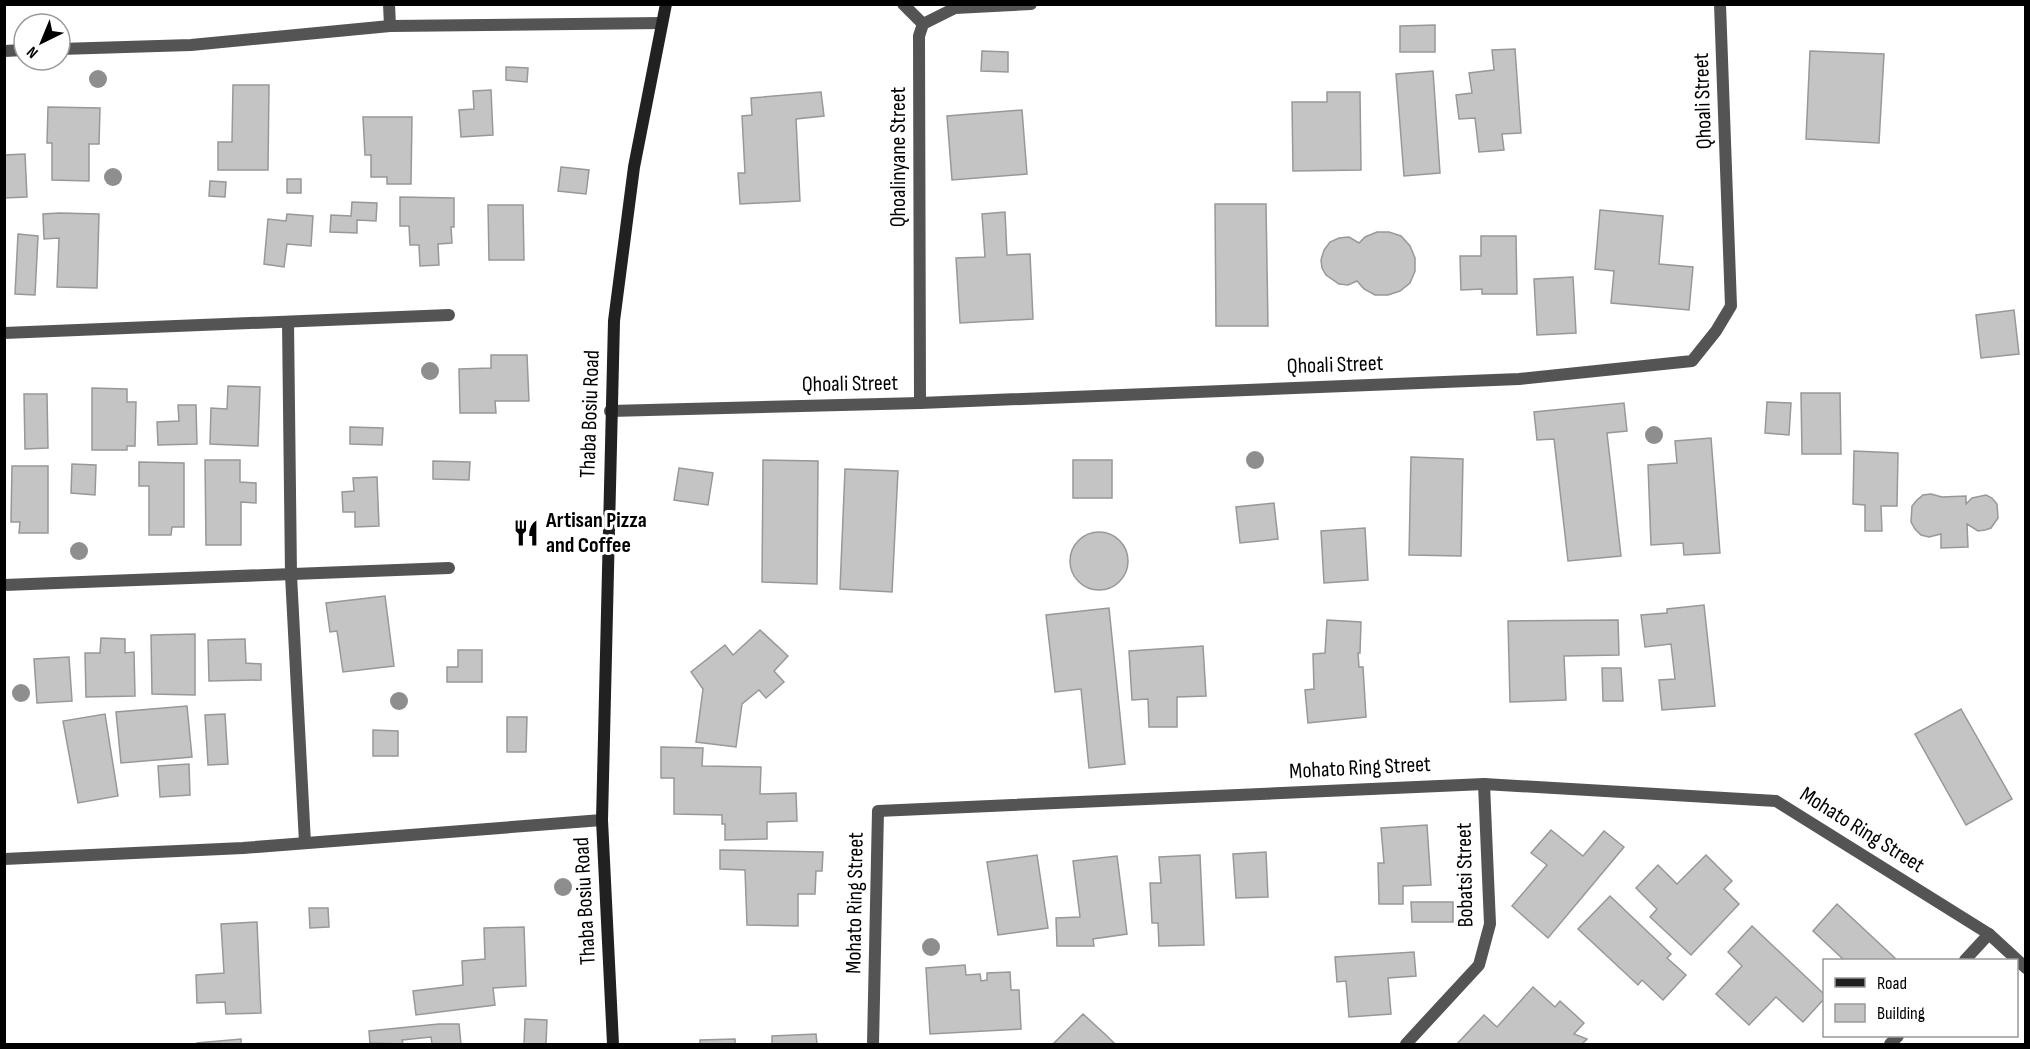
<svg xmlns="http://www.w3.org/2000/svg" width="2030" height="1049" font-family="'Sofia Sans Condensed',sans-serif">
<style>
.building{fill:#c4c4c4;stroke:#989898;stroke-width:1.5}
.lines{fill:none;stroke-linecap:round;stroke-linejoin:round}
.lane{stroke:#545454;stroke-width:12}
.street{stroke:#545454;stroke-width:12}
.secondary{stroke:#212121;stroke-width:12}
.tree{fill:#8e8e8e}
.labels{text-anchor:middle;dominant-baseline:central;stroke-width:6;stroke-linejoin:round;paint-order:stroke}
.street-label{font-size:22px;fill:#000;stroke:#fff}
.poi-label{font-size:22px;font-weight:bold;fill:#000;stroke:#fff;text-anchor:start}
</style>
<rect width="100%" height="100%" fill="#fff"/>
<g class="building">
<polygon points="1435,25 1435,52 1400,52 1400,26"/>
<polygon points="1515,49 1521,133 1502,134 1504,150 1479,152 1475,118 1459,119 1456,95 1472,93 1469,73 1494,70 1492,50"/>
<polygon points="982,51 1008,52 1008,72 981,71"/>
<polygon points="1810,51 1884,54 1879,143 1806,139"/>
<polygon points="506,67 528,68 527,82 506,80"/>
<polygon points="1433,71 1440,173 1404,176 1396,74"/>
<polygon points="233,85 269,85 268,170 218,170 218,142 232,142"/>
<polygon points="491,90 493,135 461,137 459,110 474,109 473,91"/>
<polygon points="821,92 824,116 796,119 800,201 740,204 738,173 745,173 742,116 752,115 751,98"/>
<polygon points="1327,92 1360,92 1361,170 1293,171 1292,102 1327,102"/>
<polygon points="48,107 100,108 99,144 89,144 89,181 52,180 52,143 47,143"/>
<polygon points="1022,110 1027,174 952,180 947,116"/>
<polygon points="363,117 412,117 411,184 387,184 387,177 371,177 371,155 365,155"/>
<polygon points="25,154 27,197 4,198 4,155"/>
<polygon points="561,167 589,170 586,194 558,191"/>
<rect x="287" y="179" width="14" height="14"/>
<polygon points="210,181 226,182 225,197 209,196"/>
<polygon points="400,197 454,198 454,227 451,227 452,243 438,244 439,265 420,266 419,245 410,245 409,226 400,226"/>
<polygon points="352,202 377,203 376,221 357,220 357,233 330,232 331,215 351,216"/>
<polygon points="1215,204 1266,204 1268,326 1216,326"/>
<polygon points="488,205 523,205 524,260 489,260"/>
<polygon points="1600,210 1663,216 1659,264 1693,267 1689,310 1611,303 1614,271 1595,269"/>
<polygon points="1005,212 1007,255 1030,254 1033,319 960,323 956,258 985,257 982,214"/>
<polygon points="59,213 99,214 97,288 57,287 59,238 44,239 43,214"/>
<polygon points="287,214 313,216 311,246 287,244 284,267 264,264 268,219 286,221"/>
<polygon points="1377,232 1389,232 1401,236 1410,246 1415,258 1415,271 1410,283 1400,291 1388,295 1375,295 1364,289 1357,281 1348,285 1339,284 1326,275 1322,268 1321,260 1324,250 1330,242 1339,238 1349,237 1359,243 1365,237"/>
<polygon points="18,234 38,236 35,295 15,294"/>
<polygon points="1481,236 1516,236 1517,294 1482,294 1482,289 1461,290 1460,256 1481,256"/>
<polygon points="1573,277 1576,333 1537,335 1534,279"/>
<polygon points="2014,310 2019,354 1981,358 1976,315"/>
<polygon points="491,355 527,355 529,401 495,401 496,413 460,413 459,369 491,368"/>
<polygon points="228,386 260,387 258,446 210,444 211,408 227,409"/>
<polygon points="92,388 127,389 127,402 136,402 135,446 127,446 127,450 92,450"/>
<polygon points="1801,393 1840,393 1841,454 1802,454"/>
<polygon points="24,394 47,394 48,448 25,449"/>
<polygon points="1767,402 1791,403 1789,435 1765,433"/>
<polygon points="1624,403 1627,431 1607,433 1621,556 1568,561 1554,439 1537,440 1534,412"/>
<polygon points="178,405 196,405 197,444 158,445 157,422 179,421"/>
<polygon points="350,427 383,428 382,445 350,444"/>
<polygon points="1711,438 1720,553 1684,555 1683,543 1651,545 1648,465 1677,463 1675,441"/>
<polygon points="1854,451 1898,453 1897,506 1881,506 1882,531 1865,531 1865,505 1853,504"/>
<polygon points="1411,457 1463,459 1461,556 1409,555"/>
<polygon points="205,460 240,460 240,482 256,483 256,503 241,502 241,545 206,545"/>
<polygon points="763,460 818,461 817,584 762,582"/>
<rect x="1073" y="460" width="39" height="38"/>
<polygon points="433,461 470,462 469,480 433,479"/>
<polygon points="139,462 184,463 184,527 172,527 171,535 149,535 149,486 139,486"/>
<polygon points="72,464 96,465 95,495 71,493"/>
<polygon points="12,466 48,466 48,533 19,533 20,522 11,522"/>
<polygon points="679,468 713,473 708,505 674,500"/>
<polygon points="845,469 898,471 892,592 840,589"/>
<polygon points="377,477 379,526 355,527 355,512 343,512 342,492 354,491 353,478"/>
<polygon points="1931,494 1942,497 1966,496 1966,504 1972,498 1986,495 1992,498 1997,504 1998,518 1991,528 1985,530 1978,531 1967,524 1968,547 1941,548 1941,534 1929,537 1921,535 1915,529 1911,522 1912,506 1917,500 1923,495"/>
<polygon points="1274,503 1278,539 1240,543 1236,507"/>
<polygon points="1365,528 1368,580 1324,583 1321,531"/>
<circle cx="1099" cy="561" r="29"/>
<polygon points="385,596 394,666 343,672 337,631 330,632 326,603"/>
<polygon points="1704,605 1715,706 1662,710 1659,680 1675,679 1671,644 1645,647 1641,615 1667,613 1667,609"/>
<polygon points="1109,608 1125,764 1089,768 1081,689 1055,692 1046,615"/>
<polygon points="1327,620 1361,622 1360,653 1358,653 1359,667 1363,667 1366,717 1308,723 1305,690 1314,689 1313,654 1325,653"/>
<polygon points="1618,620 1619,655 1564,656 1566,700 1510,702 1508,621"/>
<polygon points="760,630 788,656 774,671 784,682 766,698 759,690 742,704 736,747 696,742 703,689 691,672 725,645 733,655"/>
<polygon points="195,634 195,695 152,694 151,635"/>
<polygon points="101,638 125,639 125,653 134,652 135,696 86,697 85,653 100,653"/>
<polygon points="245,639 246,663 261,664 261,680 209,681 208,640"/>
<polygon points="1203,646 1206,696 1177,697 1177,727 1149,727 1148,699 1132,700 1129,651"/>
<polygon points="458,650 482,650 482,682 447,682 447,667 458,667"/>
<polygon points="69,657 72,701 37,703 34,659"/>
<polygon points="1602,668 1621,668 1623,701 1603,701"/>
<polygon points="187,706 192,757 121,763 116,712"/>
<polygon points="1961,709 2012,799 1966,825 1915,734"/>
<polygon points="105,714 118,796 78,803 63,721"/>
<polygon points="225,714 228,764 208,765 205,715"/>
<polygon points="507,717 527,717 526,752 507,752"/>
<polygon points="373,730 398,731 398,756 373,756"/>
<polygon points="661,747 703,748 702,766 761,767 760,794 796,793 797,821 767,822 767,839 725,840 725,824 722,824 722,815 674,814 674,778 661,778"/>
<polygon points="189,764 190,795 160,797 158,766"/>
<polygon points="1427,825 1431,885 1403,886 1403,904 1379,904 1378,863 1384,863 1381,828"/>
<polygon points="1551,830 1583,856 1604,831 1624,847 1548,938 1512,906 1547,865 1531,853"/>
<polygon points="720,850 823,852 822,871 816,871 815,894 798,894 798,926 747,925 745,870 720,869"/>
<polygon points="1266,852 1268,897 1236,898 1233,854"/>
<polygon points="1037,855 1048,928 998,935 987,862"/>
<polygon points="1200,855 1204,945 1159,946 1158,923 1152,923 1150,883 1161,883 1159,857"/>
<polygon points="1706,855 1732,881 1724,889 1739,904 1691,955 1650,917 1657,909 1636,888 1658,865 1677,884"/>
<polygon points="1117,856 1127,934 1093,939 1094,946 1057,946 1056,918 1080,917 1073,861"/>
<polygon points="1610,896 1671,954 1667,958 1686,975 1663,1000 1642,980 1638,985 1578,929"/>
<polygon points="1411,902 1453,902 1453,922 1412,922"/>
<polygon points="1837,904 1897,960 1844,960 1813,931"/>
<polygon points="309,908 328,908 329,927 310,928"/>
<polygon points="257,922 261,1013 226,1014 225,1002 197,1003 196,975 224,973 221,924"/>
<polygon points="1752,926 1824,994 1824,999 1803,1022 1776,997 1749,1025 1716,994 1742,966 1728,952"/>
<polygon points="524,927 526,986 493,988 495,1005 416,1015 413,991 463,985 462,961 485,959 484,928"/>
<polygon points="1414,952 1416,976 1388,978 1391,1014 1349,1017 1346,981 1337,982 1335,957"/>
<polygon points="965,965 966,975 980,974 981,981 987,980 987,973 1010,972 1011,990 1019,990 1021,1029 930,1034 926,968"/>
<polygon points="1533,987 1555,1007 1560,1001 1584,1023 1574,1034 1587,1039 1582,1044 1457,1044 1484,1015 1497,1027"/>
<polygon points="1083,1014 1107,1036 1115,1044 1053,1044"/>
<polygon points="525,1019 547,1020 546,1044 524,1044"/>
<polygon points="439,1024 459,1024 461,1044 432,1044 431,1037 402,1040 403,1044 370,1043 369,1031"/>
<polygon points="816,1034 817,1044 772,1044 772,1036"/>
<polygon points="241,1039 241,1044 197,1044 197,1043"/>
<polygon points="735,1039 735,1044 700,1044 700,1040"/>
</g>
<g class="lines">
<polyline class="lane" points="903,4 923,24"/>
<g class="street">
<polyline points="389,4 390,26"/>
<polyline points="60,49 191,45 390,26 662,23"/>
<polyline points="4,51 24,50"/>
<polyline points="288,322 291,575 305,843"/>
<polyline points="4,333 449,315"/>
<polyline points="920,403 919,36 923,24 955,8 1031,4"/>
<polyline points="610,411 920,403 1519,379 1692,361 1716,331 1731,306 1720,4"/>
<polyline points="4,585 449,568"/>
<polyline points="4,859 243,848 602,820"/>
<polyline points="1965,960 1989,934"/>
<polyline points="873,1044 878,811 1484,784 1776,801 1989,934 2026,968"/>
<polyline points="1406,1044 1479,965 1490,924 1484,784"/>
<polyline points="1890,1044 1898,1036"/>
</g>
<polyline class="secondary" points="613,1044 602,820 614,321 634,167 666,4"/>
</g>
<g class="tree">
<circle cx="98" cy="79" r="9"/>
<circle cx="113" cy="177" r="9"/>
<circle cx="430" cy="371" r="9"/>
<circle cx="1654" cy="435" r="9"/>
<circle cx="1255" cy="460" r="9"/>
<circle cx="79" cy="551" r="9"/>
<circle cx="21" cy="693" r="9"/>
<circle cx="399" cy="701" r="9"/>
<circle cx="563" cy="887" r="9"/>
<circle cx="931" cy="947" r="9"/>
</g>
<defs>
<g id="restaurant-bare" transform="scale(2.07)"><path d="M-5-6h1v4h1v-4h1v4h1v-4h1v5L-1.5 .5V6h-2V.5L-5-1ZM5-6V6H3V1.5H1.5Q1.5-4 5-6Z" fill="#000" stroke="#fff" stroke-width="2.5" paint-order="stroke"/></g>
</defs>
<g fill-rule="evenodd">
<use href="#restaurant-bare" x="526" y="533"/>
</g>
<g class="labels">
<g class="street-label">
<text transform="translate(1703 101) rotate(-92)">Qhoali Street</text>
<text transform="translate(898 157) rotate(-90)">Qhoalinyane Street</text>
<text transform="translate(1335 365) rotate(-2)">Qhoali Street</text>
<text transform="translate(850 384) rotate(-1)">Qhoali Street</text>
<text transform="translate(590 414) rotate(-88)">Thaba Bosiu Road</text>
<text transform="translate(1360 768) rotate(-3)">Mohato Ring Street</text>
<text transform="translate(1862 830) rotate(32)">Mohato Ring Street</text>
<text transform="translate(1465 875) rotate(-91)">Bobatsi Street</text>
<text transform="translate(585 901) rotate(-93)">Thaba Bosiu Road</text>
<text transform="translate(855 903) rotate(-89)">Mohato Ring Street</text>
</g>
<g class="poi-label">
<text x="546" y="520">Artisan Pizza<tspan x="546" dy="25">and Coffee</tspan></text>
</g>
</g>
<rect width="2030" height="1049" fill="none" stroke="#000000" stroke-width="12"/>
<rect x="1823" y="959" width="195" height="78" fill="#ffffff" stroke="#999999" stroke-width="1.5"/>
<rect x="1835" y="978" width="30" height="9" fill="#212121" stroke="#999999" stroke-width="1.5"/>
<text x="1877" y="989" font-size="18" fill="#000000">Road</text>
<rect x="1835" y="1004" width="30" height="18" fill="#c4c4c4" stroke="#999999" stroke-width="1.5"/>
<text x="1877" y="1019" font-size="18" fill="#000000">Building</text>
<g transform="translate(42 42) rotate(223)"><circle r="28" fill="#ffffff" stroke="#999999" stroke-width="1.5"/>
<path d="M0-4.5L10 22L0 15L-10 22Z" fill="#000000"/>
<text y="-9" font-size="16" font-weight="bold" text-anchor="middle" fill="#000000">N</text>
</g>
</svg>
